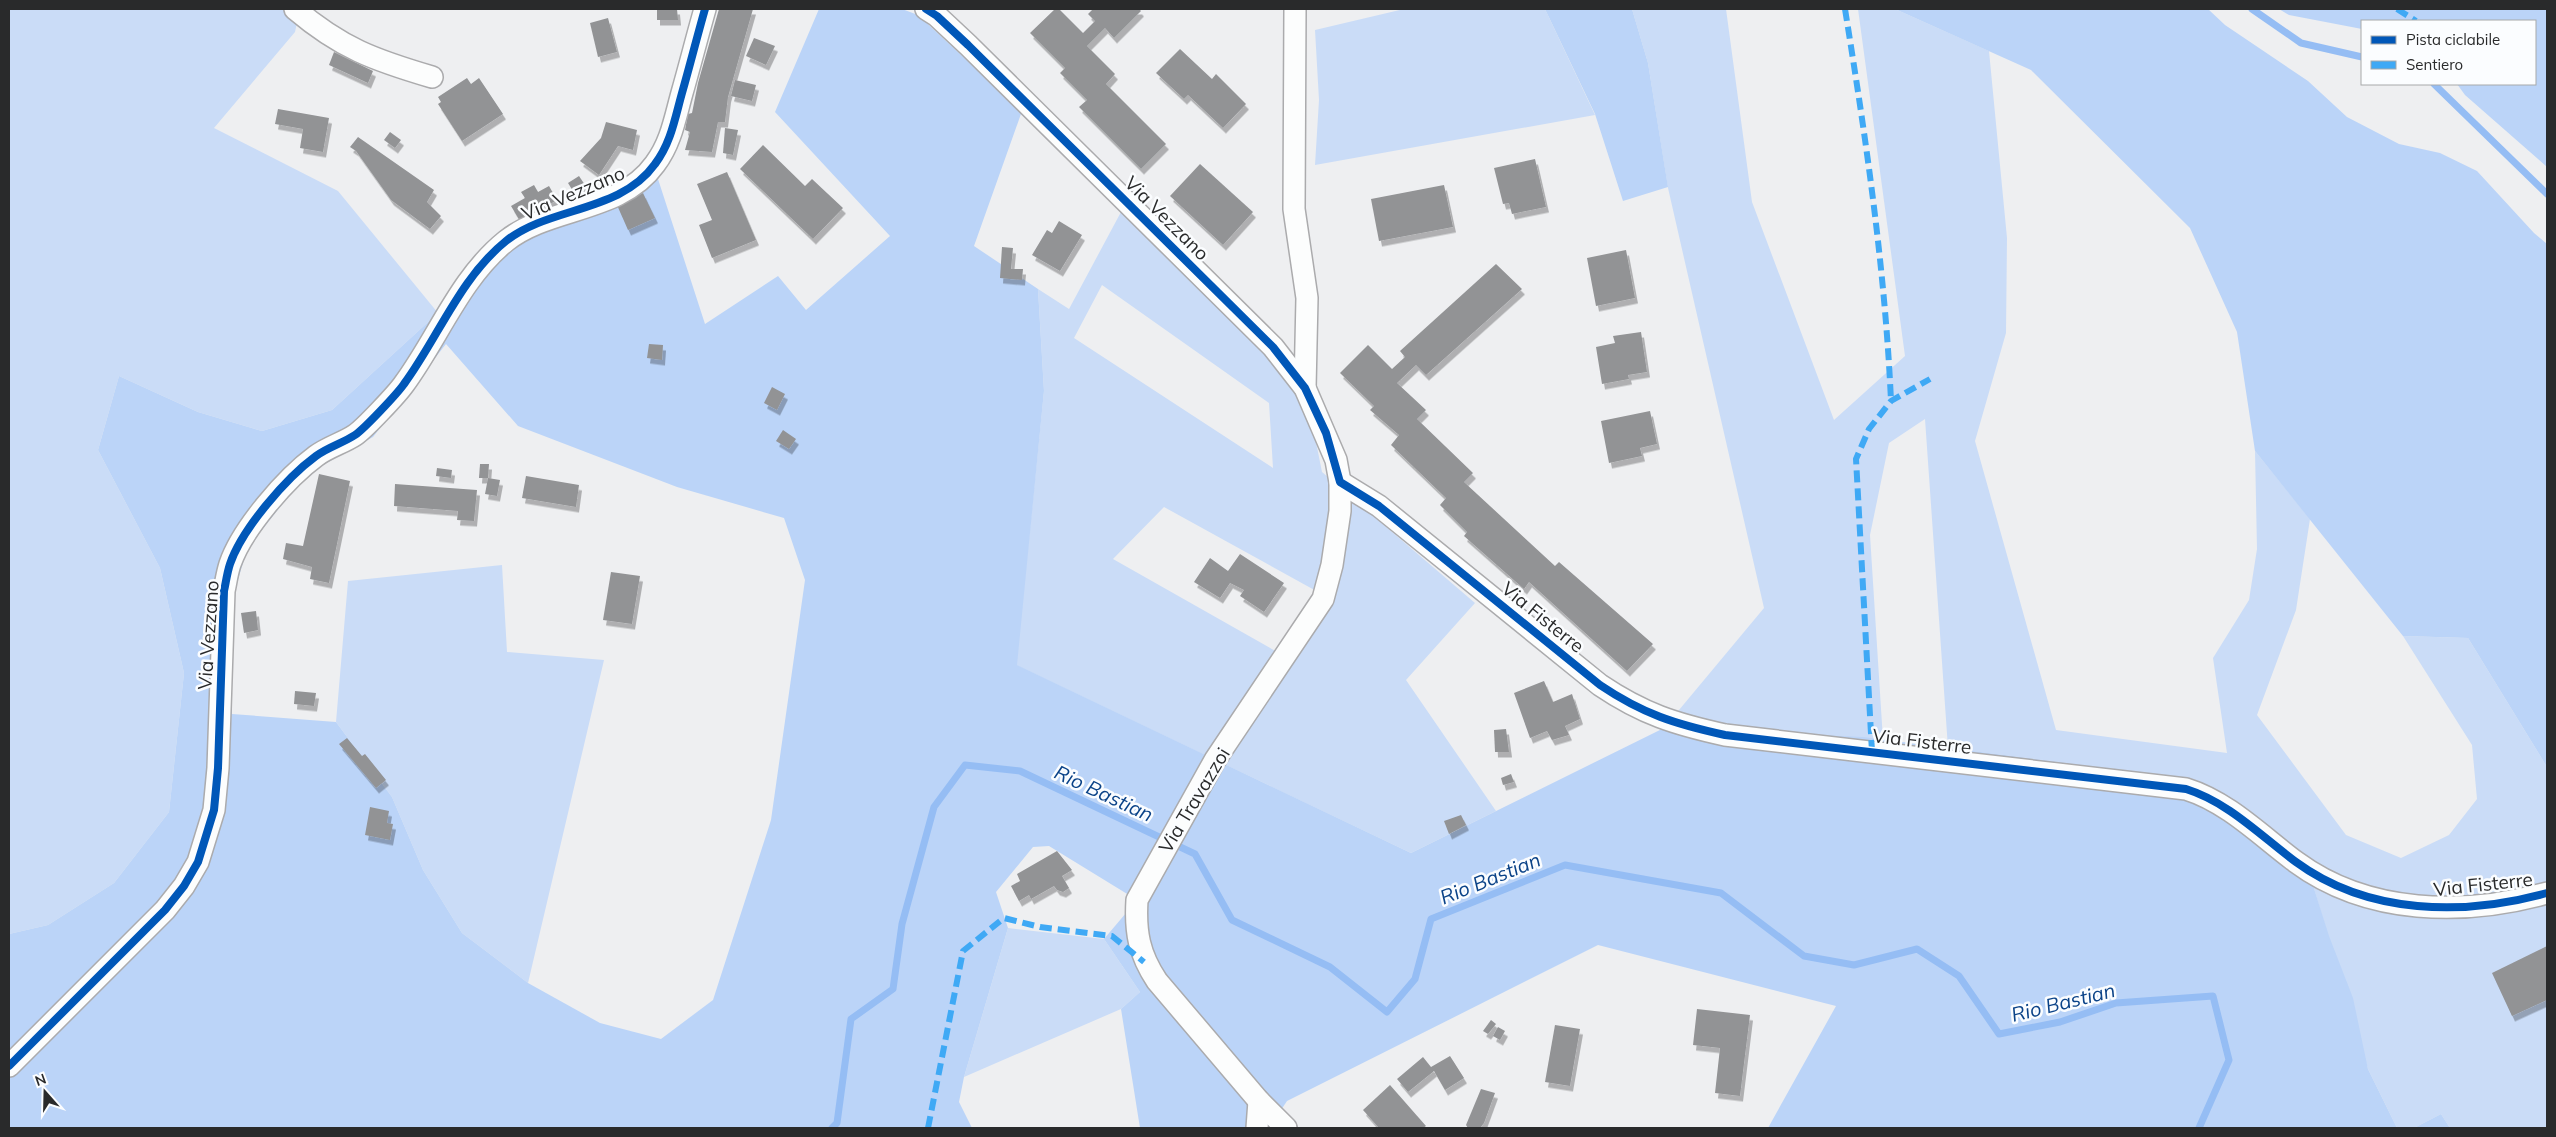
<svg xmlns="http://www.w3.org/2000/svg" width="2556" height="1137" font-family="Mulish,sans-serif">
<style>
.green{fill:#cadcf7;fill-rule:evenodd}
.forest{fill:#bbd4f8;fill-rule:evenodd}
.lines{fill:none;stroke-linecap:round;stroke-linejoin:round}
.stream{stroke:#95bdf4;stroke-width:7}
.building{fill:#929395;filter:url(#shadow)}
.minor-casing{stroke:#ababad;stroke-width:24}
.minor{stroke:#fcfdfd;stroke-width:21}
.quiet{stroke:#3fa9f5;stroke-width:6;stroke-dasharray:12 6;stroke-linecap:butt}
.cycleway-casing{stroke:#fbfdff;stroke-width:11}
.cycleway{stroke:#0057b8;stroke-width:8}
.labels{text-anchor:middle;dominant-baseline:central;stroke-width:5;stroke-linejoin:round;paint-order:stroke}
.street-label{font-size:19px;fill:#292a2b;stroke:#fbfdff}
.water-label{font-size:20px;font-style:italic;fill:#0b4388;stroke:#fbfdff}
</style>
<defs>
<filter id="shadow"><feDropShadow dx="3" dy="5.5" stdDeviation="0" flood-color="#0004"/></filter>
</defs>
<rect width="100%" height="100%" fill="#eeeff1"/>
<g class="green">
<polygon points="9,9 300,9 295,32 214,128 338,191 438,313 332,410 262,431 198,412 119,376 98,450 160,568 184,673 169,812 114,883 48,925 9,934"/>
<polygon points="1404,9 1545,9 1595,115 1315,165 1319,100 1315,30"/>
<polygon points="1632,9 1726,9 1752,202 1834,420 1905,356 1858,9 1895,9 1989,51 2007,238 2006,333 1975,441 2056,730 2227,753 2213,658 2249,600 2257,549 2255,451 2310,519 2296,610 2257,715 2346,835 2401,858 2449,835 2477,799 2472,745 2403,636 2468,638 2547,767 2547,1128 2450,1128 2441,1114 2414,1128 2397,1128 2368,1069 2312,882 2187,778 1948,748 1925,419 1889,443 1870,535 1883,740 1664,728 1764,608 1668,188 1648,63"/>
<path d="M1121 212 1294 383 1311 417 1322 472 1475 603 1406 680 1496 811 1411 853 1016 665 1044 391 1038 289 1069 309ZM1102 285 1269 403 1273 468 1074 338ZM1164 507 1318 592 1279 653 1113 559Z"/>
<polygon points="502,565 507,652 604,660 528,983 462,933 423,870 392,797 336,722 348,581"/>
<polygon points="1008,928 1104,939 1140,992 1121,1009 964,1077"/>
</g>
<g class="forest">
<path d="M819 9H902L918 15 1022 111 974 246 1038 289 1044 391 1017 665 1411 853 1664 728 1863 737 2187 778 2312 882 2329 936 2353 998 2368 1069 2397 1128H1768L1836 1006 1598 945 1287 1101 1269 1128H1140L1121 1009 1140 992 1104 939 1137 900 1049 846 1033 847 996 892 1008 928 964 1077 959 1102 972 1128H9V934L48 925 114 883 169 812 184 673 160 568 98 450 119 376 198 412 262 431 332 410 438 313 504 233 658 179 705 324 778 276 806 310 890 236 775 112ZM446 344 518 426 677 487 784 518 805 580 771 820 713 1000 661 1039 600 1023 528 983 462 933 423 870 392 797 336 722 232 714V600L247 549 305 475 373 437Z"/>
<polygon points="1545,9 1632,9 1648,63 1668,187 1623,201 1595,114"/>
<polygon points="1895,9 2208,9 2225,25 2308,81 2347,117 2399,144 2440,153 2477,171 2534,233 2547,244 2547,767 2468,638 2403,636 2255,451 2237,332 2190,228 2031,70"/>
<polygon points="2279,9 2547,9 2547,167 2465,95 2457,84 2535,84 2535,21 2362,21 2362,29 2289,15"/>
<polygon points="2441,1114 2450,1128 2414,1128"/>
</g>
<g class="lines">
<g class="stream">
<polyline points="2252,9 2301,43 2362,57"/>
<polyline points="2434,84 2547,194"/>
<polyline points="832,1128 837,1123 851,1019 893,989 902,924 934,807 965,765 1020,771 1195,854 1232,920 1330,967 1387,1012 1415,979 1431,919 1565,865 1721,893 1804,956 1854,965 1917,949 1959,976 1999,1034 2060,1022 2116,1003 2213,996 2229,1060 2199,1128"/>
</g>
</g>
<g class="building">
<polygon points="657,9 677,9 678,20 657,20"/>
<polygon points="719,9 753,9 728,97 725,122 718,122 712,152 685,150 690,132 685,130 688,114 692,113 698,83"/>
<polygon points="1055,9 1059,9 1083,33 1095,21 1088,14 1093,9 1139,9 1141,11 1114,38 1105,28 1087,46 1115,74 1106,84 1166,144 1141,169 1079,107 1087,100 1060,73 1065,68 1030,33"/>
<polygon points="608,18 617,52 598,57 590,23"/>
<polygon points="754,38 775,46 766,65 746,56"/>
<polygon points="1180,49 1212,79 1216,74 1246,104 1223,128 1188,95 1184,99 1156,73"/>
<polygon points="334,52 373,71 368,83 329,65"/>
<polygon points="467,78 471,84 479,78 503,114 462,141 438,104 441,102 438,97"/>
<polygon points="735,80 756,85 752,101 731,96"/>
<polygon points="278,109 329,118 323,152 300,148 303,129 275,124"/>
<polygon points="606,122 637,130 633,150 618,146 599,175 580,161 601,138"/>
<polygon points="725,128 738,130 733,155 723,153"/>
<polygon points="390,132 401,140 395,148 384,140"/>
<polygon points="358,137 434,190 427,202 441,216 430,229 391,200 356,151 350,147"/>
<polygon points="763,145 805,186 812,179 843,208 813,239 740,169"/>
<polygon points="1535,159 1546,207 1512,214 1509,203 1503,204 1494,168"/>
<polygon points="1200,164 1253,212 1223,245 1170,196"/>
<polygon points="727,172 756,240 712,258 699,225 712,220 697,184"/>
<polygon points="579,176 587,188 576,196 568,183"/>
<polygon points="534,185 538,192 549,186 557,200 520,221 511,206 525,198 521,192"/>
<polygon points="1444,185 1453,227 1379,241 1371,199"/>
<polygon points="643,193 655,218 628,230 617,205"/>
<polygon points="1059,221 1082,235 1060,271 1032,255 1047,230 1052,233"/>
<polygon points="1002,247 1013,248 1011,269 1023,269 1022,280 1000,278"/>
<polygon points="1626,250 1635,298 1596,306 1587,258"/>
<polygon points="1496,264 1522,289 1426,375 1416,365 1397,383 1426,410 1417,419 1473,473 1464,482 1555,566 1559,562 1653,644 1627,671 1529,582 1524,589 1464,536 1467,532 1440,505 1446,498 1391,445 1399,435 1370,410 1374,406 1340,373 1368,345 1392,369 1405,357 1400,351"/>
<polygon points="1641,332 1647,372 1628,375 1629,379 1602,384 1596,347 1615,343 1613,336"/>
<polygon points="649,344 663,345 662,360 647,358"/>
<polygon points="772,387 785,394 777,410 764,403"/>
<polygon points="1650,411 1657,444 1640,448 1642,456 1609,463 1601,421"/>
<polygon points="783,430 796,439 789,449 776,441"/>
<polygon points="480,464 489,464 488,478 479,478"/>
<polygon points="437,468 452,470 451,478 436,476"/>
<polygon points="319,474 350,481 329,583 310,579 312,567 283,559 286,543 303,546"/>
<polygon points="526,476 579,485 576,507 522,498"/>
<polygon points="488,478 500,480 497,496 485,494"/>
<polygon points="395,484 477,490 474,521 457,520 458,511 394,506"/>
<polygon points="1240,554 1284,583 1264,612 1240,596 1244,590 1230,583 1220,598 1194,582 1210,558 1228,571"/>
<polygon points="611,572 640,576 632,624 603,620"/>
<polygon points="256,611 258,630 244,633 241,613"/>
<polygon points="1544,681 1553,702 1572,694 1580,719 1565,726 1569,735 1552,740 1547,731 1530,738 1514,693"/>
<polygon points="295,691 316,693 314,706 294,704"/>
<polygon points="1506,729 1509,752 1495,752 1494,730"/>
<polygon points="347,738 362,756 365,754 386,780 376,788 339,744"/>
<polygon points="1511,774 1514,782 1503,785 1501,778"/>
<polygon points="370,807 389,811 387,823 393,824 390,840 365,835"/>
<polygon points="1461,815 1466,825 1449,834 1444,821"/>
<polygon points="1057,851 1072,870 1062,876 1069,888 1063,892 1057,890 1054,886 1031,899 1029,895 1019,901 1011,886 1020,881 1017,874"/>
<polygon points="2547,946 2547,1000 2512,1016 2492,973"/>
<polygon points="1697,1009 1750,1015 1740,1096 1715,1093 1720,1048 1693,1045"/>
<polygon points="1491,1020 1496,1024 1488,1034 1483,1031"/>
<polygon points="1555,1025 1580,1029 1570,1086 1545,1082"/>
<polygon points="1498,1027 1505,1031 1500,1040 1493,1036"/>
<polygon points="1450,1056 1464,1078 1445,1090 1434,1071 1408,1092 1397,1079 1423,1057 1431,1067"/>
<polygon points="1390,1085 1426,1126 1423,1128 1379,1128 1363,1110"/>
<polygon points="1481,1089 1495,1093 1484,1123 1480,1128 1468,1128 1466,1125"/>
</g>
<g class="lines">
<g class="minor-casing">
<g id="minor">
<path d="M295 9C341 48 374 60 432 77"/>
<path d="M926 9 937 16 968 45 1273 347 1305 388 1336 460 1340 482V511L1332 565 1323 599 1215 760 1137 900C1135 932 1139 954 1157 981L1259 1101 1286 1128"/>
<polyline points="1295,9 1294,209 1307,298 1305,388"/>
<path d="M1340 482 1379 506 1600 685C1643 714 1675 724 1725 735L2186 789C2228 802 2261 836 2296 862 2368 915 2464 916 2547 893"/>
<path d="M9 1066 165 910 184 886 198 862 214 810 218 768 224 591C226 582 227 573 230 564 242 529 286 478 316 456 328 447 343 443 355 435 364 429 397 394 404 384 438 338 460 278 506 241 550 206 620 213 655 164 671 143 675 118 682 93 690 65 697 37 705 9"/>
<polyline points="1257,1128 1259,1101"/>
</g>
</g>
<use href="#minor" class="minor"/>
<g class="quiet">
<path d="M1845 9C1866 139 1885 269 1891 401"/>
<polyline points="2397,9 2416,21"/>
<polyline points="1872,752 1856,459 1869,429 1891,401 1930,379"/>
<polyline points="928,1128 963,951 1004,918 1040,927 1112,936 1144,962"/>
</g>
<g class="cycleway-casing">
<g id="cycleway">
<path d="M926 9 937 16 968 45 1273 347 1305 388 1326 433 1340 482 1379 506 1600 685C1643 714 1675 724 1725 735L2186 789C2228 802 2261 836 2296 862 2368 915 2464 916 2547 893"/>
<path d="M9 1066 165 910 184 886 198 862 214 810 218 768 224 591C226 582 227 573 230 564 242 529 286 478 316 456 328 447 343 443 355 435 364 429 397 394 404 384 438 338 460 278 506 241 550 206 620 213 655 164 671 143 675 118 682 93 690 65 697 37 705 9"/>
</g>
</g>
<use href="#cycleway" class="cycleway"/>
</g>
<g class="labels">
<g class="street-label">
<text transform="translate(573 193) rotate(-23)">Via Vezzano</text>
<text transform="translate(1167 218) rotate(45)">Via Vezzano</text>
<text transform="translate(1543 617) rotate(39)">Via Fisterre</text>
<text transform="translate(208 635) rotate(-86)">Via Vezzano</text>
<text transform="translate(1922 741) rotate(7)">Via Fisterre</text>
<text transform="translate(1194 800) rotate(-59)">Via Travazzoi</text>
<text transform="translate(2483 884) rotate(-6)">Via Fisterre</text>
</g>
<g class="water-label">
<text transform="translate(1104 793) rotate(25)">Rio Bastian</text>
<text transform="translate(1490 878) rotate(-22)">Rio Bastian</text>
<text transform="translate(2063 1002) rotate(-14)">Rio Bastian</text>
</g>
</g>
<rect width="2556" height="1137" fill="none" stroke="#292a2b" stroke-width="20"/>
<rect x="2361" y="20" width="175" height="65" fill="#fbfdff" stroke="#a7a9aa"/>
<rect x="2371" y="36" width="25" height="8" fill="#0057b8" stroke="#a7a9aa"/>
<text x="2406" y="45" font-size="15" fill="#292a2b">Pista ciclabile</text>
<rect x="2371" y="61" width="25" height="8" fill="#3fa9f5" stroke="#a7a9aa"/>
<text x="2406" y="70" font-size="15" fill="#292a2b">Sentiero</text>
<g transform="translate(45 1092) rotate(340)" stroke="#fbfdff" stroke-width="4" paint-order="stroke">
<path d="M0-4L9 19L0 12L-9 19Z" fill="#292a2b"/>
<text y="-8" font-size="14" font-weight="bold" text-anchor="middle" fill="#292a2b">N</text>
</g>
</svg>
